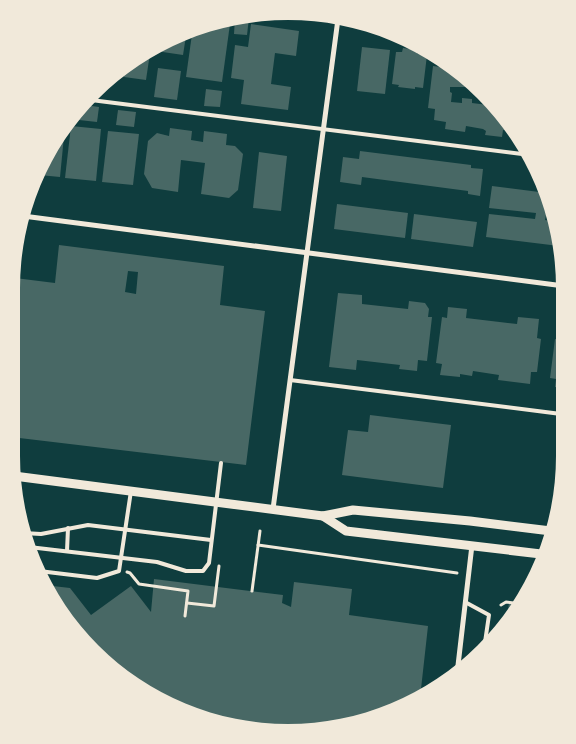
<svg xmlns="http://www.w3.org/2000/svg" width="576" height="744" font-family="Mulish,sans-serif">
<style>
.building{fill:#486865;fill-rule:evenodd}
.lines{fill:none;stroke-linecap:round;stroke-linejoin:round}
.path{stroke:#f1e9da;stroke-width:3}
.service{stroke:#f1e9da;stroke-width:4}
.minor{stroke:#f1e9da;stroke-width:5}
.tertiary{stroke:#f1e9da;stroke-width:9}
</style>
<rect width="100%" height="100%" fill="#0f3d3e"/>
<g class="building">
<polygon points="242,17 249,18 247,35 234,34 235,19"/>
<polygon points="224,23 230,24 222,82 186,77 192,34"/>
<polygon points="251,24 299,31 296,56 275,53 271,84 291,87 288,110 241,104 244,80 231,78 235,45 248,47"/>
<polygon points="186,36 183,55 156,51 157,46"/>
<polygon points="362,47 390,50 385,94 357,91"/>
<polygon points="403,48 418,50 417,54 427,55 423,88 415,87 415,89 398,87 399,85 392,84 396,52 402,52"/>
<polygon points="145,52 150,53 146,80 124,77 125,70"/>
<polygon points="442,61 456,68 468,82 468,87 450,87 450,92 452,93 451,102 462,103 462,98 472,99 472,103 488,105 511,131 503,130 502,137 485,135 486,131 483,129 466,126 465,132 445,129 446,122 434,120 435,109 428,108 433,66 441,67"/>
<polygon points="158,68 181,71 177,100 154,97"/>
<polygon points="206,89 222,91 220,107 204,106"/>
<polygon points="85,105 99,107 97,122 79,120 81,109"/>
<polygon points="118,110 136,112 134,127 116,125"/>
<polygon points="65,126 60,177 39,175 46,161"/>
<polygon points="71,126 101,129 96,181 65,178"/>
<polygon points="170,128 192,131 191,140 203,142 204,131 227,134 226,145 235,146 243,154 238,190 229,198 201,194 205,163 181,160 178,192 152,188 144,174 148,141 157,133 169,136"/>
<polygon points="108,131 139,134 133,185 102,182"/>
<polygon points="360,151 471,165 471,168 483,169 480,196 468,194 468,191 362,177 361,185 340,182 343,157 359,159"/>
<polygon points="259,152 287,156 281,211 253,208"/>
<polygon points="492,186 547,193 553,216 546,215 545,220 555,222 559,246 486,237 489,214 535,219 536,213 489,208"/>
<polygon points="337,204 408,213 405,238 334,229"/>
<polygon points="414,214 477,222 473,247 411,239"/>
<path d="M59 245 224 266 220 305 265 311 246 465 11 437 12 299 15 278 55 283ZM128 271 138 272 136 294 125 292Z"/>
<polygon points="338,293 362,295 362,304 408,309 409,301 425,303 429,309 428,317 432,317 427,361 418,360 417,371 399,369 400,365 357,360 356,370 329,367"/>
<polygon points="448,307 467,309 466,318 517,324 518,317 539,319 537,338 541,339 537,372 531,372 530,384 498,380 499,375 473,371 472,376 460,374 460,377 440,375 442,364 436,363 442,317 447,318"/>
<polygon points="562,321 563,321 562,388 555,387 556,379 550,378 555,339 559,340"/>
<polygon points="370,415 451,425 443,488 342,475 348,430 368,432"/>
<polygon points="154,579 283,595 282,603 291,607 294,582 352,589 349,615 428,626 420,698 360,723 288,733 217,723 150,696 93,652 48,595 44,585 70,588 91,615 131,586 151,612"/>
<polygon points="509,603 520,605 518,610 506,624"/>
</g>
<g class="lines">
<g class="path">
<polyline points="258,545 457,573"/>
<polyline points="127,572 130,573 139,584 188,591 185,616"/>
<polyline points="252,591 260,531"/>
<polyline points="187,603 214,606 219,566"/>
<polyline points="501,605 506,602 521,604"/>
<polyline points="420,694 428,695"/>
</g>
<g class="service">
<polyline points="91,100 530,155"/>
<polyline points="290,380 561,414"/>
<polyline points="23,533 41,534 88,525 211,540"/>
<polyline points="29,547 157,562 186,571 203,571 209,563 221,463"/>
<polyline points="67,551 68,528"/>
<polyline points="39,571 97,578 119,571 131,491"/>
<polyline points="465,602 489,615 484,649"/>
</g>
<g class="minor">
<polyline points="23,216 564,286"/>
<polyline points="273,509 338,19"/>
<polyline points="457,674 472,545"/>
</g>
<g class="tertiary">
<polyline points="14,476 323,516 353,510 470,521 551,531"/>
<polyline points="323,516 346,531 541,554"/>
</g>
</g>
<path d="M0 0H576V744H0ZM288 20H288A268 268 0 0 1 556 288V456A268 268 0 0 1 288 724H288A268 268 0 0 1 20 456V288A268 268 0 0 1 288 20Z" fill="#f1e9da" fill-rule="evenodd"/>
</svg>
